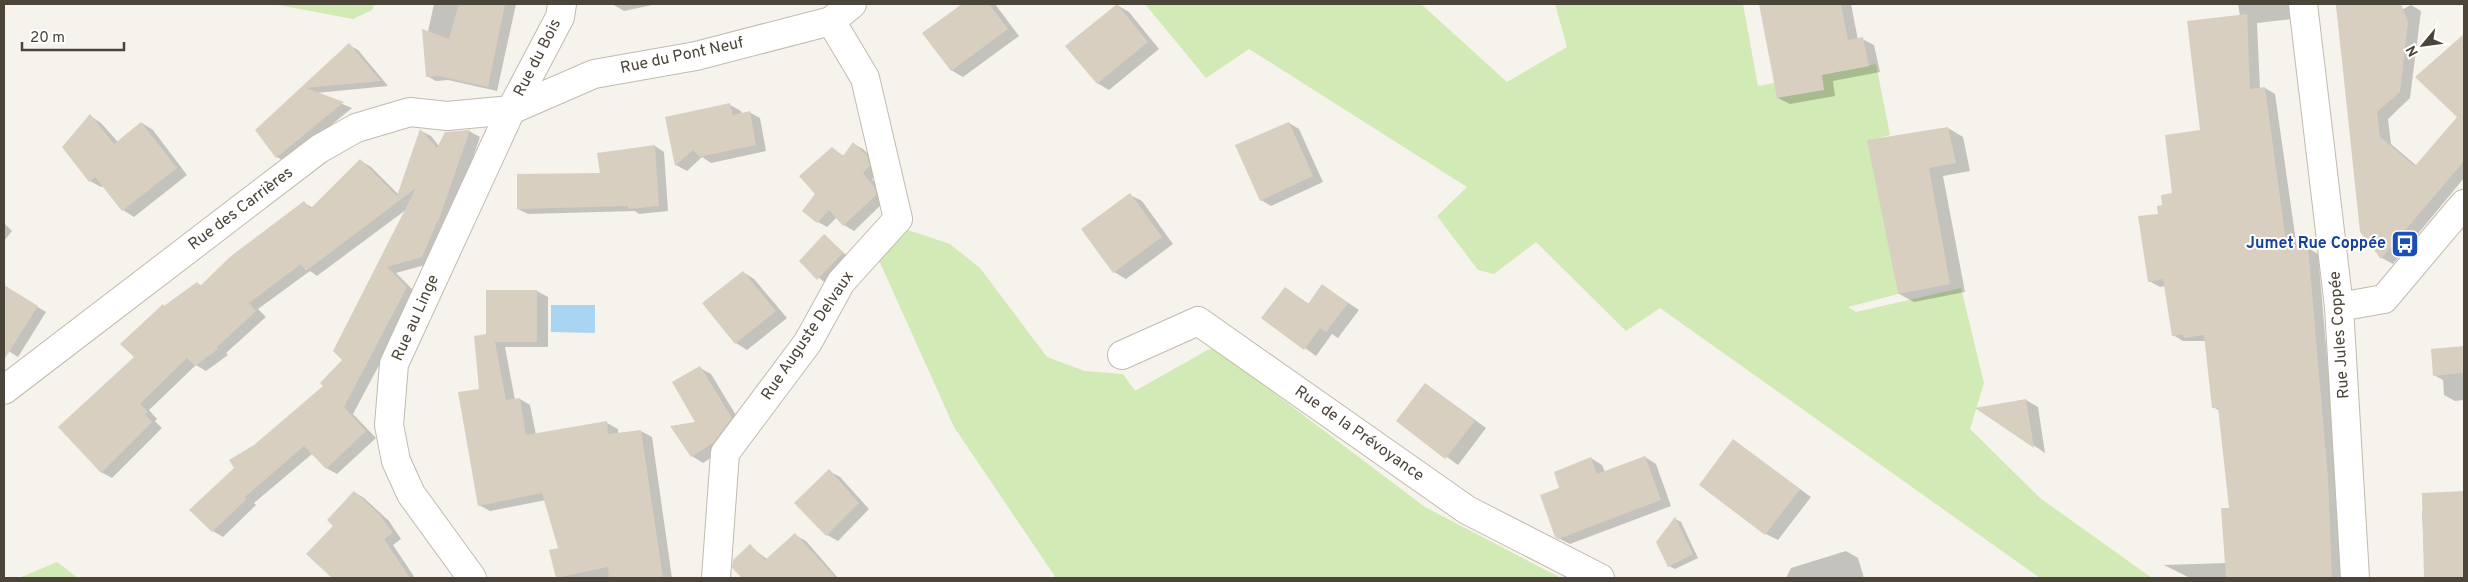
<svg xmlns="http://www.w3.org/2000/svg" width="2468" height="582" font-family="Overpass,sans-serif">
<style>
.green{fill:#d2eab5}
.water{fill:#a9d4f2}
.shadow{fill:#0003}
.building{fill:#d8cfc1}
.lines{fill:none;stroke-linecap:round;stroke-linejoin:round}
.minor-casing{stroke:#c2bbae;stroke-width:30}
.minor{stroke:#fff;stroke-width:28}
.labels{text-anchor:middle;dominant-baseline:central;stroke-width:4;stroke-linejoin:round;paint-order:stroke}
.street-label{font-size:16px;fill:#4b4439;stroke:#fff}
.transit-label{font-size:16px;font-weight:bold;fill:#164399;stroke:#fff;text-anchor:end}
</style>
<rect width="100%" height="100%" fill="#f6f3ec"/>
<g class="green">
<polygon points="273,4 375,4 372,10 353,19"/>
<polygon points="1145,4 1421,4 1507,82 1567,47 1555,4 1743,4 1758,86 1876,64 1890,135 1868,141 1898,294 1848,307 1856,312 1961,288 1984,383 1970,429 2040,498 2152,578 2040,578 1660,308 1626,331 1536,242 1494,274 1478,270 1437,216 1467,187 1249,49 1206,78"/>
<polygon points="902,228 950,244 980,268 1047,357 1085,371 1123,374 1135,391 1213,347 1425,507 1561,578 1056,578 954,427 877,256"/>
<polygon points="57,562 78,578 19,578"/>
</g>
<polygon class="water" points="551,305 595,305 595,333 551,332"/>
<g class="shadow">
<polygon points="434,4 516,4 497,91 448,80 436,81 427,76 425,45"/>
<polygon points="612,4 657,4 624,11"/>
<polygon points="964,4 995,4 1019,36 963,77 951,70 924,33"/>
<polygon points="1760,4 1851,4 1858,40 1862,39 1874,45 1880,72 1833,81 1835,96 1790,104 1778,98"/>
<polygon points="2238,4 2291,4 2293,19 2257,23 2260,89 2265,88 2275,94 2297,249 2308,248 2318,254 2338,484 2342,578 2190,578 2164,565 2226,563 2230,509 2220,411 2213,407 2206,341 2183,341 2173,335 2165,286 2160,287 2149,281 2159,215 2174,194 2201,131 2240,16"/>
<polygon points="2336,4 2395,4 2396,13 2411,5 2421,11 2410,98 2388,119 2391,144 2417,166 2459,116 2417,77 2464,36 2464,178 2393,264 2382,258 2362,231"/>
<polygon points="1117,5 1129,12 1159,49 1109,90 1097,83"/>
<polygon points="349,45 358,50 388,86 316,93 352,108 286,162 277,157 257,130"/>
<polygon points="730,105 741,111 742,114 749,112 760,118 766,151 711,163 702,157 687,171 676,165 666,118"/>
<polygon points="90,116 101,123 118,142 142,123 153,130 187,175 134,217 123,210 103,186 101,187 90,181"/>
<polygon points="1289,123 1299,129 1323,182 1271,206 1261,200"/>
<polygon points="1948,128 1963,137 1970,171 1943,176 1965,292 1914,302 1899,294 1869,141"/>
<polygon points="421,131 431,136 439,146 469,131 480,137 449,227 432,263 396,273 417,294 353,414 376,438 337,474 326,468 312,454 254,503 256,505 223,537 213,531 236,468 255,446 325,386 344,360 407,209 317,276 310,271 258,309 266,317 226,353 228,355 206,371 196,365 149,410 157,419 155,421 162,428 112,478 101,472 135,358 165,307 197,283 202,286 304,203 313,208 361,161 371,167 399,195"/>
<polygon points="854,144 863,149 877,163 879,172 872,179 884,195 886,200 854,231 844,225 837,217 827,227 818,222 817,194 832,149 844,156"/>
<polygon points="655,146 664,152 668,211 639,214 635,211 528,214 518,209 601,175"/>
<polygon points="1130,195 1142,201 1173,244 1126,279 1114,272"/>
<polygon points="4,223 12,231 4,241"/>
<polygon points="825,235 848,257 824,282 800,261"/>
<polygon points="743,272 754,279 787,318 747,350 736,343"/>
<polygon points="1323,286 1359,310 1338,338 1332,334 1316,356 1263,318 1285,288 1309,304"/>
<polygon points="487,291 537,291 548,297 548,347 505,347 515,400 520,399 530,405 536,435 607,423 618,429 618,434 641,431 652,437 672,578 557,578 550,551 560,549 546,500 490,511 479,505 480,390 487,335"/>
<polygon points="6,292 13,292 46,312 18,357 4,348 4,294"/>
<polygon points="2464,348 2464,400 2455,401 2444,395 2443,380 2434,375 2433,350"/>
<polygon points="700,368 711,374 742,425 725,449 703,463 692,456 697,423"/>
<polygon points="1426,384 1486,428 1458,465 1398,421"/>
<polygon points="2026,400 2038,407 2045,453 1979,408"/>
<polygon points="1734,441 1811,497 1778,540 1766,534"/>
<polygon points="1645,457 1656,464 1671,506 1570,544 1556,537 1561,489 1591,458 1602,465 1605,472"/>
<polygon points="829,471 840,477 869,509 838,541 827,535"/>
<polygon points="354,492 364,498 389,521 401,539 393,545 415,578 340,578 317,545 335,526"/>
<polygon points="2464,492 2464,578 2425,578 2422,511 2424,510 2423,494"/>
<polygon points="1675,519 1681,522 1698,558 1675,569 1669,566"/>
<polygon points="795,535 806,541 838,578 744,578 734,568 750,546 768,560"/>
<polygon points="1846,551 1858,558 1864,578 1786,578 1791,568"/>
</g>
<g class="building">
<polygon points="459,4 505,4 488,87 438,76 426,77 422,29 449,39"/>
<polygon points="962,4 989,4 1008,29 951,71 922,33"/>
<polygon points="1117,4 1148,42 1097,84 1065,46"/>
<polygon points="1759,4 1841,4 1848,40 1863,37 1869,66 1822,75 1824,90 1777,98"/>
<polygon points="2336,4 2401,4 2408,22 2400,92 2377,112 2380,137 2415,166 2457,117 2415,77 2464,34 2464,161 2381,259 2360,232"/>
<polygon points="2247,14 2250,89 2265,87 2287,249 2308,247 2328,478 2332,578 2226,578 2221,508 2229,508 2218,408 2212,408 2204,335 2184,338 2183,334 2172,336 2163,279 2148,282 2138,216 2158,214 2157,206 2162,205 2161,195 2172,193 2165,135 2200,130 2187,21"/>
<polygon points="349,43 381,81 306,88 344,102 276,158 255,130"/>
<polygon points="730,103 733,115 750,111 756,145 699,157 693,150 675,166 665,117"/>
<polygon points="90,114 114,144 141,122 177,168 122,211 95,177 89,182 62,147"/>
<polygon points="1289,122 1313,176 1260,201 1235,145"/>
<polygon points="1948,127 1956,163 1929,168 1950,284 1898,294 1867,140"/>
<polygon points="420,129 437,148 445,132 470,130 438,222 438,220 422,257 387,267 407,287 344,407 366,431 326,469 304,446 245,497 247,499 212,532 189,510 234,468 229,460 254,445 323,386 320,383 342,360 333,351 416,188 306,271 301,264 249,303 256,311 217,347 218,349 195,366 187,358 140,404 148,412 145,414 152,422 101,473 58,427 134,357 120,344 163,304 164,306 197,282 200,286 231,256 304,201 310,209 360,159 397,196"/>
<polygon points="853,142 867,156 870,166 863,173 875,188 876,195 843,226 829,210 817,223 802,211 815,194 799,176 832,147 843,156"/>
<polygon points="655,145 659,206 628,209 628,206 517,209 517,174 600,173 597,153"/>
<polygon points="1130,193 1162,237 1113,273 1081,229"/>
<polygon points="824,234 843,253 817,280 799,261"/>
<polygon points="743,271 776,311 735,344 702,303"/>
<polygon points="1322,284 1348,303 1326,332 1320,328 1304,350 1261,318 1285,287 1308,304"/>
<polygon points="4,285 38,306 4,360"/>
<polygon points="486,290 537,290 537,342 495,342 506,400 520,398 526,435 607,421 608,434 641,430 663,578 609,578 608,567 556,578 549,550 558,548 542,493 478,506 458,392 479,389 474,336 486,334"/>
<polygon points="2464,346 2464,373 2433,376 2431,349"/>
<polygon points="700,366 732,418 713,443 691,457 670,426 695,422 672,382"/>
<polygon points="1425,383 1475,421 1445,459 1396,421"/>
<polygon points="2026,399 2034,448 1975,408"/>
<polygon points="1733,439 1800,489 1765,535 1699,485"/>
<polygon points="1645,456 1661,500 1558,539 1555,537 1540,495 1559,488 1554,472 1591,457 1597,474"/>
<polygon points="829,469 859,503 826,536 794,503"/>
<polygon points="354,491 379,514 393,533 384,539 410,578 332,578 306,554 333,526 327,520"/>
<polygon points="2464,491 2464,578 2424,578 2422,493"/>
<polygon points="1675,517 1693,554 1668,567 1656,542"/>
<polygon points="795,533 836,578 742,578 732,568 733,560 750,544 765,560"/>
</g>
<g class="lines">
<g class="minor-casing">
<g id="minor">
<polyline points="2303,4 2339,307 2355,578"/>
<polyline points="2339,307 2384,299 2464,204"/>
<polyline points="1122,355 1198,321 1467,510 1600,578"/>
<polyline points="4,390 319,149 356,128 410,112 447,116 511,110 594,74 696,56 831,21 852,4"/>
<polyline points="472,578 411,494 396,461 389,425 394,364 511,110 560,17 562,4"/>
<polyline points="716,578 725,453 808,342 841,282 898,219 865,78 831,21"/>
</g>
</g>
<use href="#minor" class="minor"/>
</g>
<defs>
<g id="bus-square" transform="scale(1.4375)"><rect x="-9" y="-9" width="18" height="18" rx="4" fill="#1a4fb4" stroke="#fff"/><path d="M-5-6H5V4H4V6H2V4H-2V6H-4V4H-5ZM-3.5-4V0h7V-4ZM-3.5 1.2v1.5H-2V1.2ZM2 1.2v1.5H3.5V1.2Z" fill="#fff"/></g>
</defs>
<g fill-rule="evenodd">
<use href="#bus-square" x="2405" y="244"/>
</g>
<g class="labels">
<g class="street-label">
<text transform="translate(682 56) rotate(-12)">Rue du Pont Neuf</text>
<text transform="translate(538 58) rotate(-63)">Rue du Bois</text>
<text transform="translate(241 209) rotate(-37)">Rue des Carrières</text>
<text transform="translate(416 318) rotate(-66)">Rue au Linge</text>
<text transform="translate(2340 335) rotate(-94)">Rue Jules Coppée</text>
<text transform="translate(808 336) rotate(-56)">Rue Auguste Delvaux</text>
<text transform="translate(1359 434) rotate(35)">Rue de la Prévoyance</text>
</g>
<g class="transit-label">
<text x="2386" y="244">Jumet Rue Coppée</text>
</g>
</g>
<rect width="2468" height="582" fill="none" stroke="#4b4439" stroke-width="10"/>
<g transform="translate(2423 45) rotate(241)" stroke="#ffffff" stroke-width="4" paint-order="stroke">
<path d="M0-4L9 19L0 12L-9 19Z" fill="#4b4439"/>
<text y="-8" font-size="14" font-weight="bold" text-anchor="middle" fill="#4b4439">N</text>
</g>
<path d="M22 42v8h102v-8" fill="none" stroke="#4b4439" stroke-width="2.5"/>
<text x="30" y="42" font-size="15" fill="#4b4439" stroke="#ffffff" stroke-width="4" paint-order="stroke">20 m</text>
</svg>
